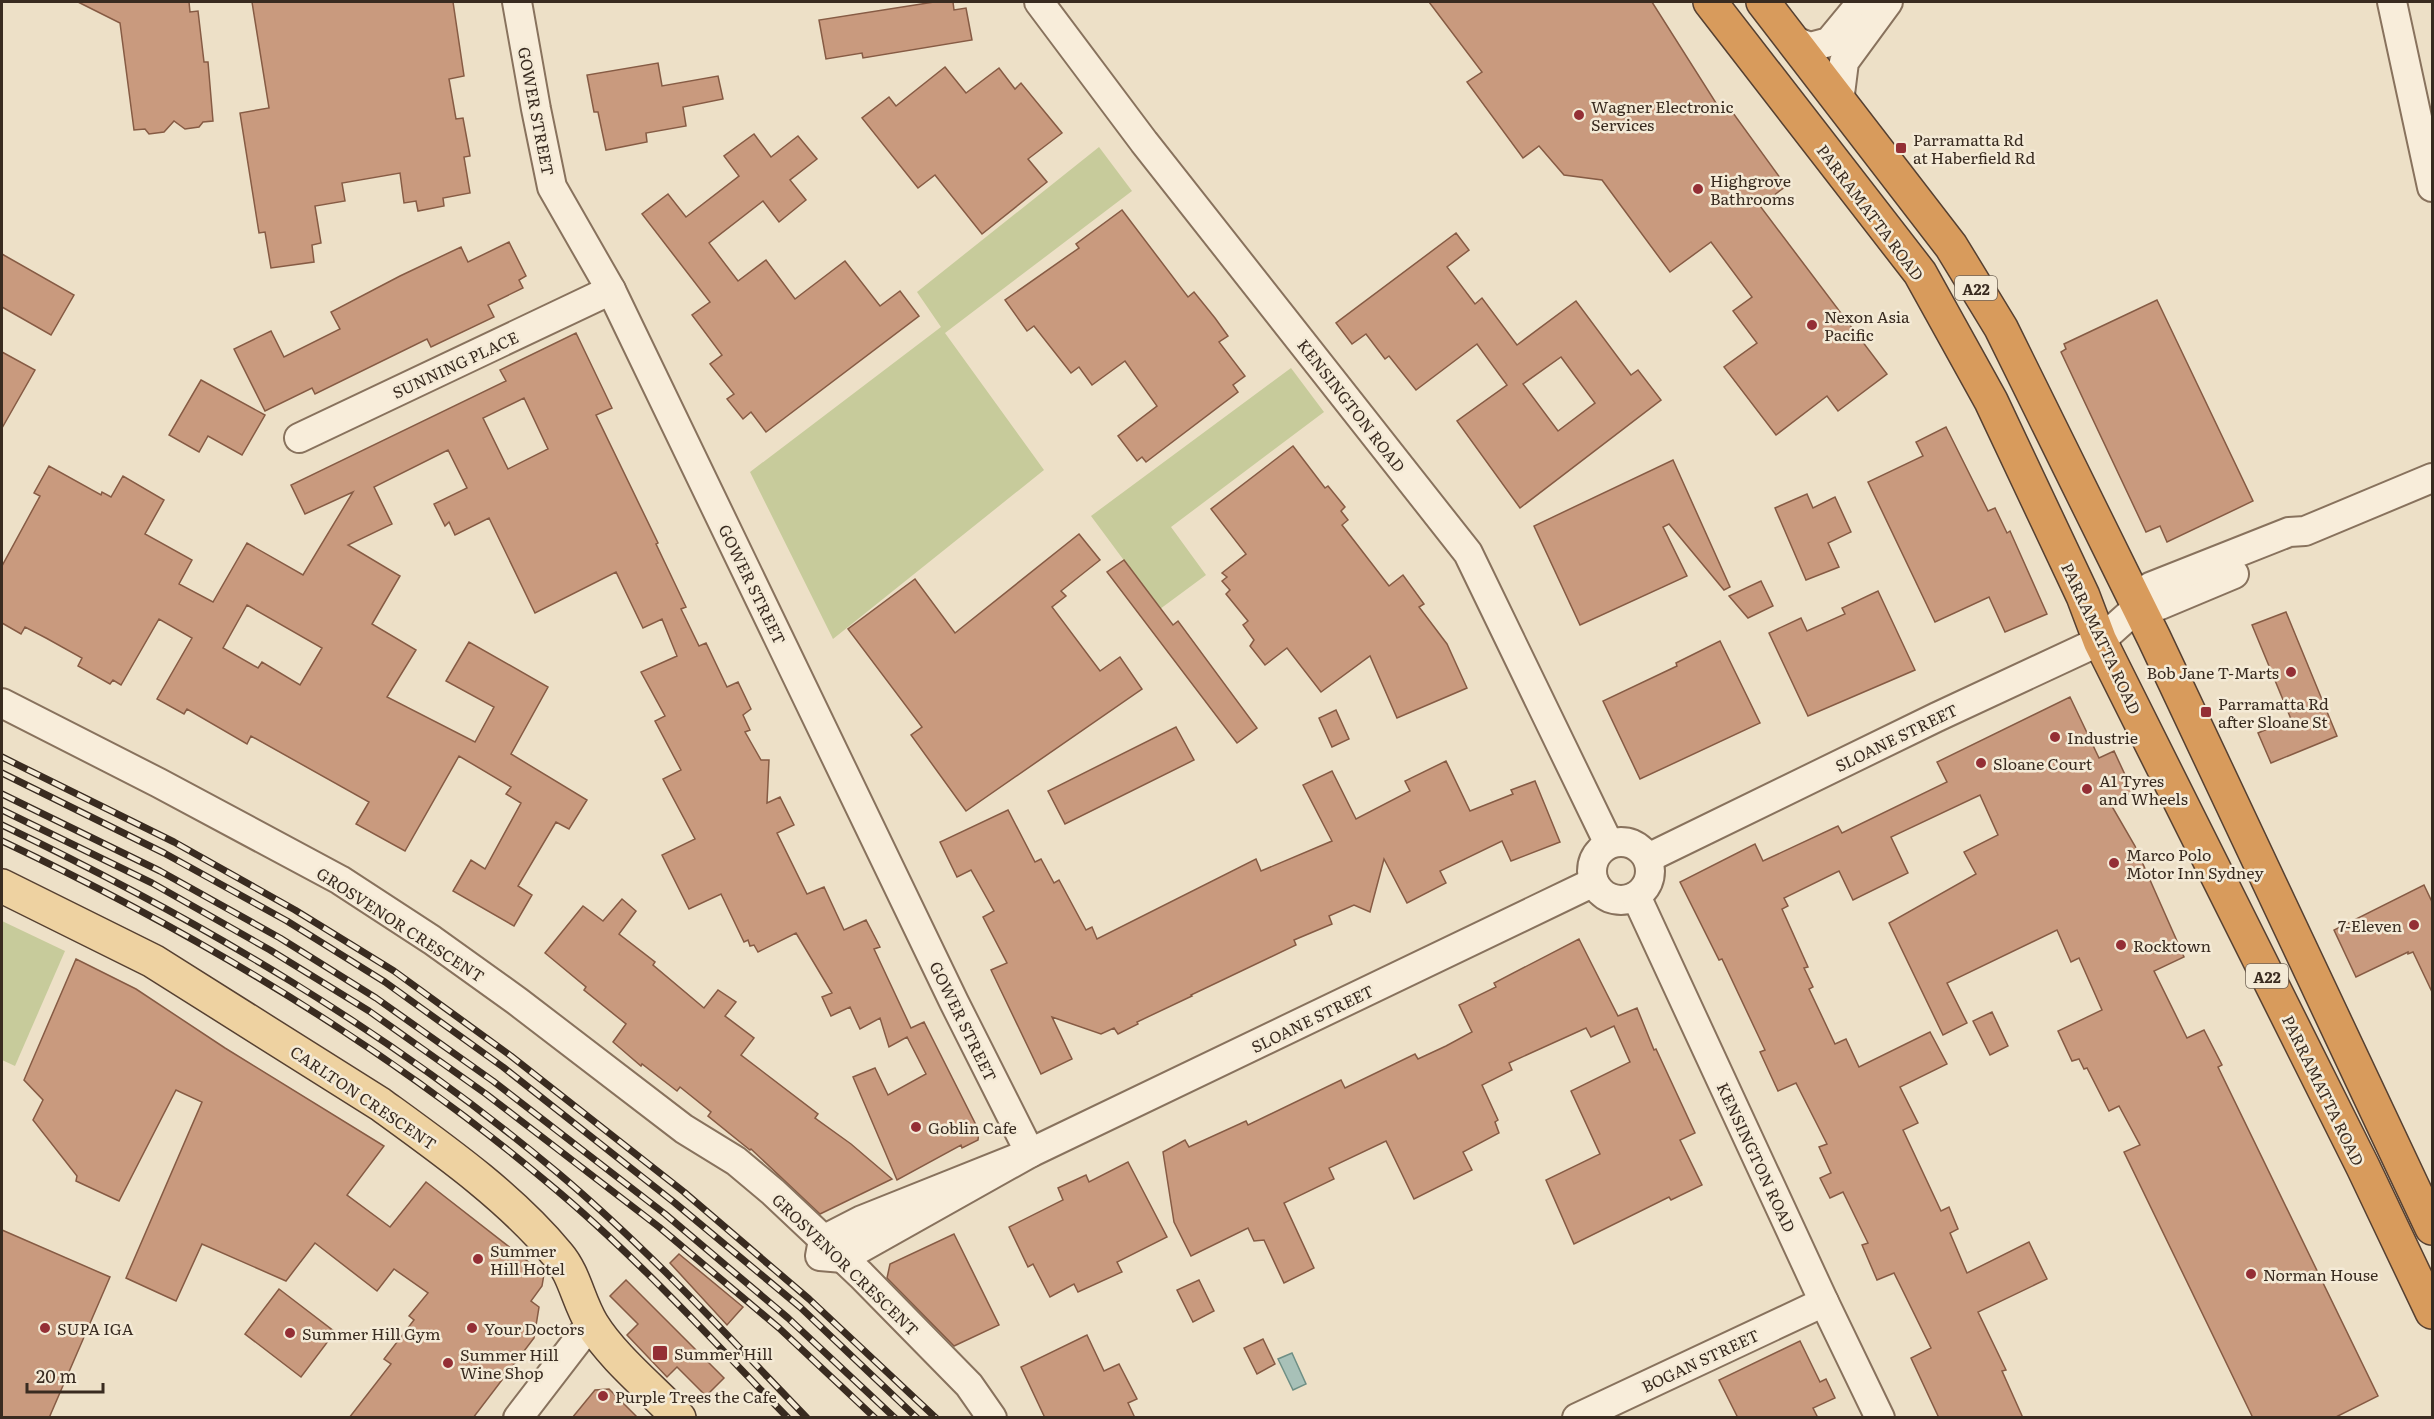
<svg xmlns="http://www.w3.org/2000/svg" width="2434" height="1419" font-family="Literata,serif">
<style>
.green{fill:#c7cb9b}
.water{fill:#a8c1b8;stroke:#6f8f85;stroke-width:1.5}
.building{fill:#c99a7e;stroke:#865b44;stroke-width:1.5;fill-rule:evenodd}
.lines{fill:none;stroke-linecap:round;stroke-linejoin:round}
.minor-casing{stroke:#88725d;stroke-width:32}
.major-casing{stroke:#564031;stroke-width:36}
.highway-casing{stroke:#564031;stroke-width:36}
.minor{stroke:#f8edda;stroke-width:28}
.major{stroke:#eed2a1;stroke-width:33}
.highway{stroke:#d89b5c;stroke-width:33}
.rail-casing{stroke:#392b20;stroke-width:7}
.rail{stroke:#f4ead6;stroke-width:4.5;stroke-dasharray:14;stroke-linecap:butt}
.poi-dot{fill:#942f35;stroke:#f4ead6;stroke-width:2}
.labels{text-anchor:middle;dominant-baseline:central;stroke-width:5;stroke-linejoin:round;paint-order:stroke}
.shield{fill:#f4ead6;stroke:#716457;stroke-width:1.5}
.shield-label{font-size:15px;font-weight:bold;fill:#392b20}
.poi-label{font-size:16px;fill:#392b20;stroke:#f4ead6;text-anchor:start}
.street-label{font-size:16px;fill:#392b20;stroke:#f4ead6}
</style>
<rect width="100%" height="100%" fill="#ede0c7"/>
<g class="green">
<polygon points="1099,147 1132,191 945,333 1044,470 833,639 750,472 941,327 917,292"/>
<polygon points="1291,368 1324,412 1171,527 1206,575 1160,609 1091,516"/>
<polygon points="2,921 65,951 15,1066 2,1060"/>
</g>
<polygon class="water" points="1292,1353 1306,1384 1293,1390 1278,1359"/>
<g class="building">
<polygon points="78,2 189,2 190,12 198,11 204,62 208,62 213,121 203,122 199,127 185,129 174,121 164,132 149,134 145,129 134,130 120,23"/>
<polygon points="252,2 453,2 464,76 449,79 456,119 463,118 470,156 464,157 470,193 443,198 444,206 418,211 416,201 404,203 400,173 342,183 345,201 315,206 321,243 312,245 314,262 271,268 265,232 259,233 240,113 269,108"/>
<polygon points="934,2 953,2 954,10 966,8 972,40 863,58 862,53 826,59 819,20"/>
<polygon points="1429,2 1652,2 1721,111 1728,106 1786,186 1760,206 1887,374 1838,411 1827,396 1776,435 1724,367 1757,343 1733,311 1752,297 1711,242 1670,272 1602,180 1564,175 1539,146 1523,158 1467,82 1482,72"/>
<polygon points="658,63 662,86 718,76 723,99 683,107 686,126 646,133 647,142 606,150 598,112 594,112 587,75"/>
<polygon points="945,67 966,93 999,68 1015,89 1021,83 1062,133 1028,159 1047,182 982,234 935,175 918,188 862,118 889,97 896,106"/>
<polygon points="754,134 771,157 798,136 817,159 790,180 806,200 779,222 763,201 709,243 738,281 766,260 795,299 845,261 880,306 900,291 919,316 766,432 751,412 743,419 727,399 734,394 710,364 722,355 692,315 710,302 642,214 668,194 686,217 739,176 724,156"/>
<polygon points="1122,210 1188,297 1194,292 1215,318 1228,336 1219,342 1245,376 1233,385 1238,392 1146,462 1142,457 1137,461 1118,436 1157,406 1125,361 1092,385 1079,367 1071,373 1034,326 1027,331 1005,300 1079,248 1076,244"/>
<path d="M1456 233 1469 250 1447 267 1475 304 1482 298 1517 345 1576 301 1631 375 1638 370 1661 400 1520 508 1457 421 1507 385 1477 344 1416 390 1389 356 1385 359 1366 334 1352 344 1336 323ZM1561 357 1595 403 1558 431 1523 384Z"/>
<polygon points="509,242 526,276 519,280 523,288 488,305 494,317 431,347 427,339 315,394 312,388 265,411 234,349 271,331 284,357 340,329 331,312 400,276 461,247 468,262"/>
<polygon points="2,254 74,295 51,335 2,307"/>
<polygon points="2157,300 2253,501 2167,542 2160,526 2146,532 2061,352 2066,349 2064,344"/>
<path d="M576 333 612 408 596 415 658 543 656 544 686 607 681 609 699 646 706 643 727 687 738 682 751 709 743 715 750 730 745 732 761 760H769L767 803 780 797 794 825 777 833 807 894 824 887 844 930 866 920 880 947 874 949 911 1028 924 1022 979 1131 978 1140 962 1148 961 1145 897 1180 853 1077 875 1068 888 1095 926 1074 907 1037 889 1047 880 1018 860 1029 850 1007 831 1016 822 997 832 993 796 933 758 952 754 945 750 946 748 940 744 942 721 894 689 909 662 855 695 839 663 779 681 770 655 721 665 716 641 672 677 656 662 619 643 628 616 572 535 613 489 518 455 535 449 522 445 526 434 504 467 488 448 450 374 487 392 524 348 545 400 576 372 624 416 650 387 697 475 742 494 707 446 681 469 642 548 687 511 754 587 800 569 829 556 822 518 886 532 895 514 926 453 891 471 860 485 869 521 803 506 794 511 787 459 756 405 851 356 824 369 802 251 736 247 744 187 709 184 714 157 699 192 638 159 619 121 685 113 680 110 684 78 666 82 658 46 638 25 627 21 634 2 623V566L40 496 34 493 49 466 101 495 102 492 111 497 123 476 164 500 145 534 192 560 179 584 213 602 247 543 303 575 353 492 305 514 291 485 506 381 500 370ZM524 398 548 449 508 469 483 418ZM247 605 322 648 300 685 262 662 258 668 223 648Z"/>
<polygon points="2,352 35,370 2,428"/>
<polygon points="201,380 265,415 242,455 208,436 199,452 169,435"/>
<polygon points="1946,427 1988,511 1995,508 2007,533 2010,531 2047,614 2005,632 1989,597 1935,622 1868,482 1923,456 1916,442"/>
<polygon points="1293,446 1325,488 1328,486 1345,507 1341,511 1348,520 1342,525 1389,586 1403,575 1424,604 1419,607 1447,644 1467,688 1397,718 1370,656 1321,692 1287,648 1265,665 1250,646 1254,640 1243,625 1248,621 1226,594 1230,590 1222,581 1227,577 1222,573 1246,554 1211,509"/>
<polygon points="1673,460 1730,587 1724,590 1669,524 1663,527 1687,576 1580,625 1534,526"/>
<polygon points="1807,494 1813,508 1835,497 1851,532 1828,543 1839,567 1806,580 1775,508"/>
<polygon points="1079,534 1100,560 1061,591 1066,596 1052,607 1100,671 1120,657 1142,689 966,811 911,735 922,727 848,629 915,579 955,633"/>
<polygon points="1124,560 1173,625 1178,621 1257,728 1237,743 1107,572"/>
<polygon points="1761,581 1773,606 1748,618 1729,596"/>
<polygon points="1878,591 1915,670 1808,716 1769,633 1801,618 1807,631 1845,614 1842,608"/>
<polygon points="2286,612 2337,736 2271,763 2258,733 2291,719 2252,625"/>
<polygon points="1720,641 1760,723 1640,779 1603,701 1677,666 1676,663"/>
<polygon points="2070,697 2099,758 2114,751 2133,792 2110,803 2135,846 2184,957 2154,971 2187,1038 2204,1030 2222,1065 2218,1067 2378,1396 2334,1418 2253,1418 2124,1152 2140,1145 2119,1106 2109,1111 2087,1068 2084,1069 2079,1059 2072,1061 2058,1031 2102,1010 2079,958 2071,962 2057,930 1947,983 1967,1023 1943,1035 1889,923 1976,874 1964,852 1998,835 1980,795 1891,837 1908,873 1853,900 1839,871 1784,898 1788,906 1782,909 1808,967 1804,968 1813,987 1809,989 1835,1044 1846,1039 1859,1067 1930,1032 1947,1064 1900,1087 1918,1123 1903,1130 1941,1211 1949,1207 1958,1229 1950,1233 1967,1273 2029,1242 2047,1279 1978,1312 2006,1370 2002,1371 2023,1418 1939,1418 1911,1358 1931,1348 1894,1273 1877,1280 1862,1245 1868,1243 1843,1192 1830,1198 1820,1178 1831,1173 1819,1147 1827,1144 1796,1083 1778,1091 1760,1052 1765,1050 1722,959 1719,960 1680,882 1755,844 1763,861 1838,826 1842,833 1947,782 1937,762"/>
<polygon points="1336,710 1349,739 1332,747 1319,718"/>
<polygon points="1176,727 1194,760 1065,824 1048,791"/>
<polygon points="1446,761 1470,811 1513,794 1511,790 1535,781 1560,842 1511,861 1502,841 1440,871 1446,883 1407,903 1384,859 1370,912 1354,905 1329,916 1332,924 1294,940 1296,945 1191,995 1192,996 1137,1022 1138,1024 1118,1034 1114,1028 1101,1034 1052,1017 1072,1059 1041,1074 991,970 1007,963 983,917 994,911 971,870 957,877 940,842 1008,810 1035,862 1041,859 1054,883 1059,880 1086,930 1092,927 1097,939 1256,859 1261,871 1332,841 1303,785 1332,771 1356,819 1410,791 1405,781"/>
<polygon points="2424,885 2433,904 2433,994 2413,952 2408,954 2408,952 2356,977 2334,930"/>
<polygon points="622,899 636,911 619,934 655,962 653,965 704,1008 718,990 736,1002 725,1016 754,1038 741,1055 818,1114 815,1118 851,1144 892,1179 820,1214 751,1149 750,1150 708,1116 711,1112 680,1087 677,1091 642,1064 641,1066 613,1042 626,1024 584,990 586,987 545,953 583,906 603,921"/>
<polygon points="1579,939 1618,1016 1637,1008 1654,1050 1656,1049 1695,1133 1680,1140 1702,1185 1671,1200 1669,1197 1574,1244 1546,1180 1600,1154 1571,1091 1630,1062 1614,1026 1591,1037 1586,1028 1509,1063 1512,1070 1482,1085 1498,1120 1495,1122 1499,1133 1463,1152 1472,1170 1414,1199 1386,1141 1329,1168 1334,1179 1284,1203 1314,1268 1284,1283 1264,1240 1254,1241 1248,1228 1191,1256 1174,1222 1163,1152 1185,1140 1189,1147 1246,1121 1248,1125 1341,1080 1345,1088 1415,1054 1418,1059 1446,1046 1472,1032 1459,1005 1496,987 1494,983"/>
<polygon points="76,959 136,989 225,1048 384,1146 347,1195 390,1227 426,1182 544,1274 542,1286 531,1301 539,1307 534,1338 473,1418 349,1418 391,1364 384,1359 414,1320 409,1316 428,1293 394,1269 377,1291 315,1243 286,1281 202,1244 176,1301 126,1278 202,1102 176,1090 119,1201 76,1181 77,1176 33,1120 43,1100 24,1080"/>
<polygon points="1992,1012 2008,1046 1990,1055 1973,1021"/>
<polygon points="1128,1162 1167,1237 1117,1262 1122,1272 1078,1292 1074,1284 1050,1297 1033,1264 1028,1267 1009,1227 1063,1200 1058,1188 1086,1175 1089,1182"/>
<polygon points="2,1230 110,1277 49,1418 2,1418"/>
<polygon points="954,1234 999,1325 954,1346 887,1278 890,1264"/>
<polygon points="679,1254 743,1307 727,1325 670,1263"/>
<polygon points="626,1280 724,1378 706,1396 677,1367 667,1377 627,1335 638,1324 610,1296"/>
<polygon points="1199,1280 1214,1311 1193,1322 1177,1290"/>
<polygon points="279,1289 335,1332 301,1377 245,1334"/>
<polygon points="1087,1335 1104,1371 1119,1364 1137,1399 1128,1403 1135,1418 1045,1418 1021,1367"/>
<polygon points="1263,1339 1275,1364 1257,1374 1244,1348"/>
<polygon points="1800,1341 1820,1382 1826,1379 1835,1398 1813,1408 1818,1418 1738,1418 1719,1380"/>
<polygon points="609,1389 638,1418 572,1418 595,1390"/>
</g>
<g class="lines">
<g class="minor-casing">
<g id="minor">
<polyline points="517,2 536,109 552,187 611,290 954,1002 1030,1153"/>
<polyline points="1039,2 1144,142 1468,553 1609,844"/>
<polyline points="2392,2 2432,187"/>
<polyline points="1792,40 1810,47 1829,42 1862,2"/>
<polyline points="1839,102 1844,62 1888,2"/>
<polyline points="299,438 611,290"/>
<polyline points="2138,607 2160,605 2234,574"/>
<polyline points="2,703 159,783 340,880 432,940 517,1001 684,1129 736,1161 773,1192 861,1275 969,1385 992,1418"/>
<circle cx="1621" cy="871" r="29"/>
<polyline points="1648,858 1937,717 2100,641 2138,607 2150,587 2289,532 2305,531 2432,478"/>
<polyline points="1636,896 1824,1302 1880,1418"/>
<polyline points="1030,1153 862,1220 823,1240 820,1256 843,1258 1030,1153 1594,882"/>
<polyline points="518,1418 591,1323"/>
<polyline points="1577,1418 1824,1302"/>
</g>
</g>
<g class="major-casing">
<path id="major" d="M2 886 153 961 380 1104C442 1149 509 1196 558 1255 575 1275 578 1301 592 1324 613 1358 652 1389 679 1418"/>
</g>
<g class="highway-casing">
<g id="highway">
<polyline points="1710,2 1920,273 1991,401 2083,596 2100,641 2363,1167 2432,1312"/>
<polyline points="1763,2 1951,246 2001,328 2154,638 2432,1228"/>
</g>
</g>
<use href="#minor" class="minor"/>
<use href="#major" class="major"/>
<use href="#highway" class="highway"/>
<g class="rail-casing">
<g id="rail">
<polyline points="2,757 174,842 295,910 394,971 511,1056 684,1192 809,1299 936,1418"/>
<polyline points="2,773 164,853 287,921 385,982 503,1067 675,1203 800,1307 917,1418"/>
<polyline points="2,794 160,871 280,938 376,998 493,1081 665,1214 788,1318 895,1418"/>
<polyline points="2,810 152,883 270,950 369,1011 486,1094 659,1227 779,1328 875,1418"/>
<path d="M2 825C200 920 389 1031 558 1173 647 1248 726 1334 807 1418"/>
<path d="M2 841C196 933 383 1044 548 1183 634 1254 710 1338 788 1418"/>
</g>
</g>
<use href="#rail" class="rail"/>
</g>
<g class="poi-dot">
<circle cx="1579" cy="115" r="6"/>
<rect x="1895" y="142" width="12" height="12" rx="3"/>
<circle cx="1698" cy="189" r="6"/>
<circle cx="1812" cy="325" r="6"/>
<circle cx="2291" cy="672" r="6"/>
<rect x="2200" y="706" width="12" height="12" rx="3"/>
<circle cx="2055" cy="737" r="6"/>
<circle cx="1981" cy="763" r="6"/>
<circle cx="2087" cy="789" r="6"/>
<circle cx="2114" cy="863" r="6"/>
<circle cx="2414" cy="925" r="6"/>
<circle cx="2121" cy="945" r="6"/>
<circle cx="916" cy="1127" r="6"/>
<circle cx="478" cy="1259" r="6"/>
<circle cx="2251" cy="1274" r="6"/>
<circle cx="45" cy="1328" r="6"/>
<circle cx="472" cy="1328" r="6"/>
<circle cx="290" cy="1333" r="6"/>
<rect x="652" y="1345" width="16" height="16" rx="3"/>
<circle cx="448" cy="1363" r="6"/>
<circle cx="603" cy="1396" r="6"/>
</g>
<g class="labels">
<g class="shield">
<rect x="1955" y="276" width="42" height="24" rx="4.5"/>
<rect x="2246" y="964" width="42" height="24" rx="4.5"/>
</g>
<g class="shield-label">
<text x="1976" y="288">A22</text>
<text x="2267" y="976">A22</text>
</g>
<g class="poi-label">
<text x="1591" y="106">Wagner Electronic<tspan x="1591" dy="18">Services</tspan></text>
<text x="1913" y="139">Parramatta Rd<tspan x="1913" dy="18">at Haberfield Rd</tspan></text>
<text x="1710" y="180">Highgrove<tspan x="1710" dy="18">Bathrooms</tspan></text>
<text x="1824" y="316">Nexon Asia<tspan x="1824" dy="18">Pacific</tspan></text>
<text x="2279" y="672" text-anchor="end">Bob Jane T-Marts</text>
<text x="2218" y="703">Parramatta Rd<tspan x="2218" dy="18">after Sloane St</tspan></text>
<text x="2067" y="737">Industrie</text>
<text x="1993" y="763">Sloane Court</text>
<text x="2099" y="780">A1 Tyres<tspan x="2099" dy="18">and Wheels</tspan></text>
<text x="2126" y="854">Marco Polo<tspan x="2126" dy="18">Motor Inn Sydney</tspan></text>
<text x="2402" y="925" text-anchor="end">7-Eleven</text>
<text x="2133" y="945">Rocktown</text>
<text x="928" y="1127">Goblin Cafe</text>
<text x="490" y="1250">Summer<tspan x="490" dy="18">Hill Hotel</tspan></text>
<text x="2263" y="1274">Norman House</text>
<text x="57" y="1328">SUPA IGA</text>
<text x="484" y="1328">Your Doctors</text>
<text x="302" y="1333">Summer Hill Gym</text>
<text x="674" y="1353">Summer Hill</text>
<text x="460" y="1354">Summer Hill<tspan x="460" dy="18">Wine Shop</tspan></text>
<text x="615" y="1396">Purple Trees the Cafe</text>
</g>
<g class="street-label">
<text transform="translate(537 111) rotate(79)">GOWER STREET</text>
<text transform="translate(1871 212) rotate(53)">PARRAMATTA ROAD</text>
<text transform="translate(455 364) rotate(-25)">SUNNING PLACE</text>
<text transform="translate(1352 405) rotate(52)">KENSINGTON ROAD</text>
<text transform="translate(753 584) rotate(64)">GOWER STREET</text>
<text transform="translate(2102 638) rotate(65)">PARRAMATTA ROAD</text>
<text transform="translate(1896 737) rotate(-26)">SLOANE STREET</text>
<text transform="translate(401 924) rotate(33)">GROSVENOR CRESCENT</text>
<text transform="translate(1312 1018) rotate(-26)">SLOANE STREET</text>
<text transform="translate(964 1021) rotate(64)">GOWER STREET</text>
<text transform="translate(2324 1090) rotate(64)">PARRAMATTA ROAD</text>
<text transform="translate(364 1097) rotate(34)">CARLTON CRESCENT</text>
<text transform="translate(1757 1157) rotate(65)">KENSINGTON ROAD</text>
<text transform="translate(846 1264) rotate(44)">GROSVENOR CRESCENT</text>
<text transform="translate(1700 1360) rotate(-25)">BOGAN STREET</text>
</g>
</g>
<rect width="2434" height="1419" fill="none" stroke="#392b20" stroke-width="6"/>
<path d="M27 1383v9h76v-9" fill="none" stroke="#392b20" stroke-width="3"/>
<text x="36" y="1383" font-size="18" fill="#392b20" stroke="#f4ead6" stroke-width="4.5" paint-order="stroke">20 m</text>
</svg>
